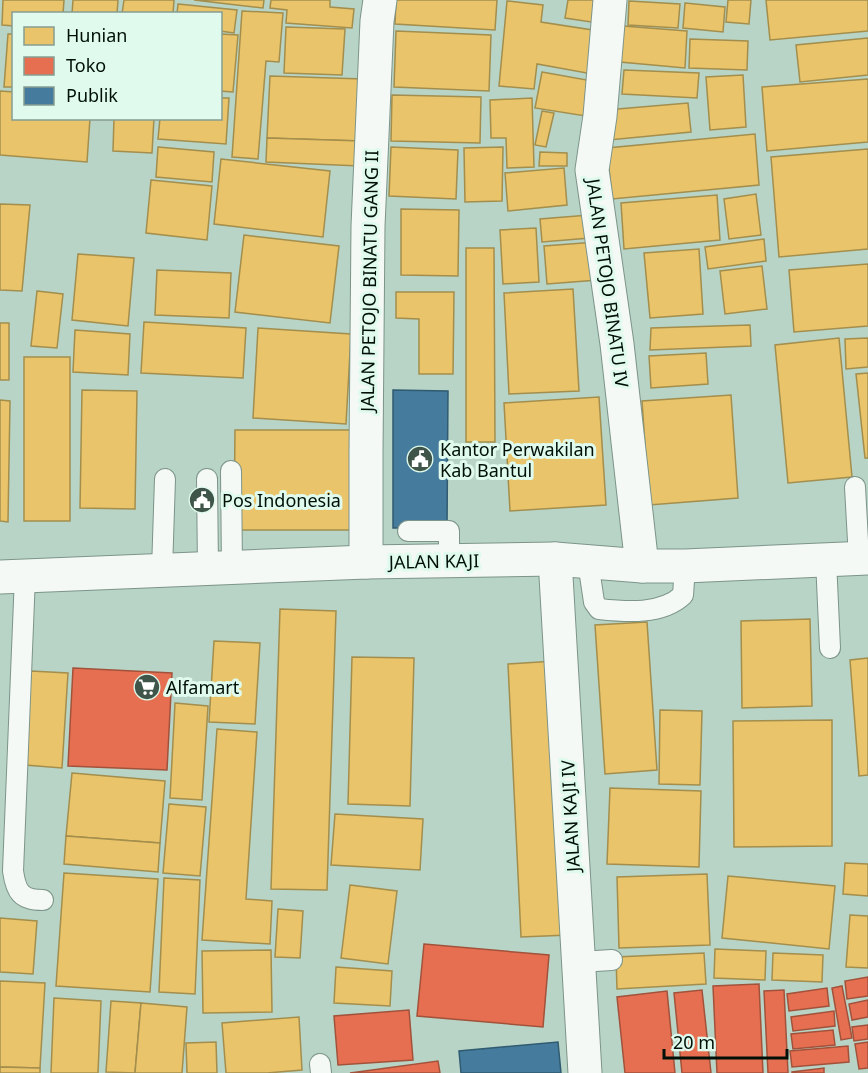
<svg xmlns="http://www.w3.org/2000/svg" width="868" height="1073" font-family="'Noto Sans',sans-serif">
<style>
.homes{fill:#e9c46a;stroke:#a38e4d;stroke-width:1.5}
.shops{fill:#e76f51;stroke:#a2523b;stroke-width:1.5}
.public{fill:#457b9d;stroke:#305b70;stroke-width:1.5}
.lines{fill:none;stroke-linecap:round;stroke-linejoin:round}
.lane-casing{stroke:#7d9489;stroke-width:22}
.street-casing{stroke:#7d9489;stroke-width:35}
.lane{stroke:#f4f9f6;stroke-width:20}
.street{stroke:#f4f9f6;stroke-width:33}
.labels{text-anchor:middle;dominant-baseline:central;stroke-width:6;stroke-linejoin:round;paint-order:stroke}
.street-label{font-size:18px;fill:#001008;stroke:#e0fbed}
.poi-label{font-size:18px;fill:#001008;stroke:#e0fbed;text-anchor:start}
</style>
<rect width="100%" height="100%" fill="#b7d4c6"/>
<g class="homes">
<polygon points="3,0 64,0 63,14 14,14 14,26 2,25"/>
<polygon points="73,0 118,0 117,14 72,14"/>
<polygon points="124,0 174,0 173,14 122,14"/>
<polygon points="194,0 264,0 263,8"/>
<polygon points="271,0 330,0 330,7 354,9 352,28 286,23 287,10 270,8"/>
<polygon points="396,0 497,0 495,30 395,24"/>
<polygon points="568,0 601,0 598,23 565,18"/>
<polygon points="728,0 751,0 749,24 726,22"/>
<polygon points="766,0 868,0 868,31 770,40"/>
<polygon points="507,1 543,5 541,22 599,31 592,74 537,64 534,89 499,86"/>
<polygon points="629,1 680,4 678,28 628,25"/>
<polygon points="685,3 725,7 723,32 683,28"/>
<polygon points="178,4 237,10 234,33 220,31 220,14 177,14"/>
<polygon points="242,11 283,13 279,62 266,61 258,159 232,157"/>
<polygon points="623,26 687,31 685,68 620,62"/>
<polygon points="286,27 345,29 342,75 284,73"/>
<polygon points="396,31 491,35 489,91 394,87"/>
<polygon points="8,34 14,34 14,87 4,87"/>
<polygon points="220,34 238,35 233,92 220,91"/>
<polygon points="868,38 868,75 800,82 796,45"/>
<polygon points="690,39 748,41 747,70 689,68"/>
<polygon points="624,70 699,73 697,98 622,94"/>
<polygon points="542,72 598,82 592,117 535,108"/>
<polygon points="743,75 746,127 710,130 706,77"/>
<polygon points="270,76 363,79 361,141 267,138"/>
<polygon points="868,79 868,142 767,151 762,87"/>
<polygon points="0,91 14,92 14,118 90,118 87,162 0,155"/>
<polygon points="392,95 481,97 480,143 391,141"/>
<polygon points="220,98 229,98 226,144 158,139 160,118 220,118"/>
<polygon points="532,98 534,167 507,168 506,138 491,138 490,100"/>
<polygon points="688,103 691,132 609,140 606,110"/>
<polygon points="542,111 554,113 546,147 535,145"/>
<polygon points="114,118 154,118 152,153 113,151"/>
<polygon points="755,134 759,185 612,199 607,148"/>
<polygon points="267,138 361,141 360,166 266,162"/>
<polygon points="158,147 214,152 212,182 156,177"/>
<polygon points="391,147 458,150 456,199 389,196"/>
<polygon points="503,147 502,201 465,202 464,148"/>
<polygon points="868,149 868,249 779,257 771,157"/>
<polygon points="540,152 567,153 567,166 539,166"/>
<polygon points="221,159 330,171 323,237 214,224"/>
<polygon points="564,168 567,205 508,211 505,173"/>
<polygon points="151,180 212,186 207,240 146,233"/>
<polygon points="756,194 761,235 729,239 724,199"/>
<polygon points="717,195 720,240 624,249 621,203"/>
<polygon points="0,204 30,205 22,291 0,290"/>
<polygon points="401,209 459,210 458,276 401,275"/>
<polygon points="589,215 590,238 542,242 540,219"/>
<polygon points="536,228 539,282 503,284 500,230"/>
<polygon points="244,235 339,246 330,323 235,312"/>
<polygon points="764,239 766,261 708,269 705,247"/>
<polygon points="596,242 598,280 547,284 544,246"/>
<polygon points="466,248 494,248 495,442 466,442"/>
<polygon points="699,249 703,314 650,318 644,253"/>
<polygon points="78,254 134,258 128,326 72,320"/>
<polygon points="868,264 868,326 794,332 789,270"/>
<polygon points="762,266 767,309 725,314 720,271"/>
<polygon points="157,270 231,273 229,318 155,315"/>
<polygon points="573,289 579,391 509,394 504,293"/>
<polygon points="37,291 63,294 57,348 31,346"/>
<polygon points="396,292 454,292 453,374 419,374 419,319 396,318"/>
<polygon points="144,322 246,328 243,378 141,373"/>
<rect x="0" y="323" width="9" height="57"/>
<polygon points="750,325 751,346 650,350 651,328"/>
<polygon points="258,328 351,334 346,424 253,418"/>
<polygon points="75,330 130,334 128,375 73,372"/>
<polygon points="839,338 852,477 788,483 775,345"/>
<polygon points="868,338 868,367 846,369 845,339"/>
<polygon points="706,353 708,384 651,388 649,356"/>
<rect x="24" y="357" width="46" height="164"/>
<polygon points="868,373 868,458 865,458 856,374"/>
<polygon points="82,390 137,391 135,509 80,508"/>
<polygon points="731,395 738,498 649,505 642,401"/>
<polygon points="599,397 606,505 510,511 504,403"/>
<polygon points="0,400 10,401 8,522 0,521"/>
<polygon points="235,430 352,430 352,530 234,530"/>
<polygon points="280,609 336,611 327,890 271,889"/>
<polygon points="810,619 812,706 742,708 741,621"/>
<polygon points="647,622 657,770 605,774 595,625"/>
<polygon points="214,641 260,643 255,724 209,722"/>
<polygon points="352,657 414,658 410,806 348,804"/>
<polygon points="868,658 868,775 859,776 850,660"/>
<polygon points="555,661 569,935 521,937 508,664"/>
<polygon points="31,671 68,673 62,768 25,765"/>
<polygon points="175,703 208,706 202,800 170,798"/>
<polygon points="660,710 702,711 700,785 659,784"/>
<polygon points="832,720 832,846 734,847 733,721"/>
<polygon points="217,729 257,732 246,899 272,901 270,944 202,940"/>
<polygon points="72,773 165,781 160,843 66,836"/>
<polygon points="610,788 701,791 699,867 607,864"/>
<polygon points="169,804 206,807 200,876 163,873"/>
<polygon points="335,814 423,819 420,870 331,865"/>
<polygon points="66,836 160,843 158,872 64,864"/>
<polygon points="845,863 868,864 868,896 843,894"/>
<polygon points="64,873 158,879 150,992 56,986"/>
<polygon points="707,874 710,945 619,948 617,877"/>
<polygon points="728,876 835,886 829,949 722,938"/>
<polygon points="164,878 200,880 195,994 159,992"/>
<polygon points="350,885 397,891 388,964 341,958"/>
<polygon points="278,909 303,911 300,958 275,957"/>
<polygon points="850,915 868,916 868,968 846,967"/>
<polygon points="0,918 37,921 33,974 0,972"/>
<polygon points="715,949 766,951 765,980 714,978"/>
<polygon points="271,950 272,1012 203,1013 202,951"/>
<polygon points="704,953 706,984 617,989 616,957"/>
<polygon points="773,953 823,955 822,982 772,980"/>
<polygon points="336,967 392,971 390,1006 334,1003"/>
<polygon points="0,981 45,983 40,1068 0,1067"/>
<polygon points="54,998 101,1001 98,1073 51,1073"/>
<polygon points="111,1001 141,1003 135,1073 106,1072"/>
<polygon points="141,1003 187,1007 182,1073 135,1073"/>
<polygon points="299,1017 302,1070 267,1073 226,1073 222,1023"/>
<polygon points="216,1042 217,1073 187,1073 186,1043"/>
<polygon points="0,1067 40,1068 40,1073 0,1073"/>
</g>
<g class="shops">
<polygon points="73,668 172,673 167,770 68,766"/>
<polygon points="424,944 549,955 543,1027 417,1016"/>
<polygon points="868,977 868,996 847,999 845,981"/>
<polygon points="759,984 763,1073 717,1073 713,986"/>
<polygon points="842,986 852,1038 841,1040 832,988"/>
<polygon points="827,988 829,1006 789,1011 787,994"/>
<polygon points="702,990 711,1073 682,1073 674,993"/>
<polygon points="784,990 788,1073 768,1073 764,991"/>
<polygon points="667,991 675,1073 625,1073 617,997"/>
<polygon points="868,1000 868,1017 852,1020 849,1004"/>
<polygon points="409,1010 413,1060 338,1065 334,1016"/>
<polygon points="834,1011 835,1026 793,1031 791,1017"/>
<polygon points="868,1025 868,1039 854,1041 852,1027"/>
<polygon points="833,1030 835,1045 793,1049 791,1034"/>
<polygon points="868,1042 868,1068 859,1069 855,1044"/>
<polygon points="848,1046 849,1062 792,1067 790,1051"/>
<polygon points="438,1061 440,1073 350,1073"/>
<polygon points="824,1068 824,1073 792,1073 792,1072"/>
</g>
<g class="public">
<polygon points="393,390 448,391 447,528 393,528"/>
<polygon points="558,1042 561,1073 461,1073 459,1051"/>
</g>
<g class="lines">
<g class="lane-casing">
<g id="lane">
<polyline points="231,471 232,568"/>
<polyline points="207,479 208,569"/>
<polyline points="855,487 859,559"/>
<polyline points="408,531 449,531 449,561"/>
<polyline points="826,560 830,648"/>
<path d="M588 562 594 602 599 609C626 612 662 615 683 595L685 566"/>
<polyline points="162,570 165,479"/>
<path d="M25 576 13 871C16 892 21 900 43 900"/>
<polyline points="579,962 612,960"/>
<polyline points="320,1064 321,1073"/>
</g>
</g>
<g class="street-casing">
<g id="street">
<polyline points="610,0 600,116 592,170 617,344 642,566"/>
<polyline points="555,559 585,1073"/>
<polyline points="366,562 366,452 368,226 377,21 380,0"/>
<polyline points="0,577 366,562 555,559 642,566 685,566 868,558"/>
</g>
</g>
<use href="#lane" class="lane"/>
<use href="#street" class="street"/>
</g>
<defs>
<g id="civic-disc" transform="scale(1.35)"><circle r="9.5" fill="#40554a" stroke="#e0fbed"/><path d="M-.6-6.5H3V-4.5H.6V-3L4-1V1h2V6H-6V1h2V-1L-.6-3ZM-1.2 2.5V6h2.4V2.5Z" fill="#fff"/></g>
<g id="supermarket-disc" transform="scale(1.35)"><circle r="9.5" fill="#40554a" stroke="#e0fbed"/><path d="M-6-5.5h2.5l.6 2H6L4.5 2H-2.5L-4.4-4H-6ZM-1.5 3.2a1.3 1.3 0 1 0 .1 0ZM3 3.2a1.3 1.3 0 1 0 .1 0Z" fill="#fff"/></g>
</defs>
<g fill-rule="evenodd">
<use href="#civic-disc" x="420" y="459"/>
<use href="#civic-disc" x="202" y="500"/>
<use href="#supermarket-disc" x="147" y="687"/>
</g>
<g class="labels">
<g class="street-label">
<text transform="translate(369 281) rotate(-89)">JALAN PETOJO BINATU GANG II</text>
<text transform="translate(608 283) rotate(82)">JALAN PETOJO BINATU IV</text>
<text transform="translate(434 561) rotate(-1)">JALAN KAJI</text>
<text transform="translate(570 816) rotate(-93)">JALAN KAJI IV</text>
</g>
<g class="poi-label">
<text x="440" y="449">Kantor Perwakilan<tspan x="440" dy="21">Kab Bantul</tspan></text>
<text x="222" y="500">Pos Indonesia</text>
<text x="166" y="687">Alfamart</text>
</g>
</g>
<rect x="12" y="12" width="210" height="108" fill="#e0fbed" stroke="#869d91" stroke-width="1.5"/>
<rect x="24" y="27" width="30" height="18" fill="#e9c46a" stroke="#869d91" stroke-width="1.5"/>
<text x="66" y="42" font-size="18" fill="#001008">Hunian</text>
<rect x="24" y="57" width="30" height="18" fill="#e76f51" stroke="#869d91" stroke-width="1.5"/>
<text x="66" y="72" font-size="18" fill="#001008">Toko</text>
<rect x="24" y="87" width="30" height="18" fill="#457b9d" stroke="#869d91" stroke-width="1.5"/>
<text x="66" y="102" font-size="18" fill="#001008">Publik</text>
<path d="M664 1049v9h123v-9" fill="none" stroke="#001008" stroke-width="3"/>
<text x="673" y="1049" font-size="18" fill="#001008" stroke="#e0fbed" stroke-width="4.5" paint-order="stroke">20 m</text>
</svg>
